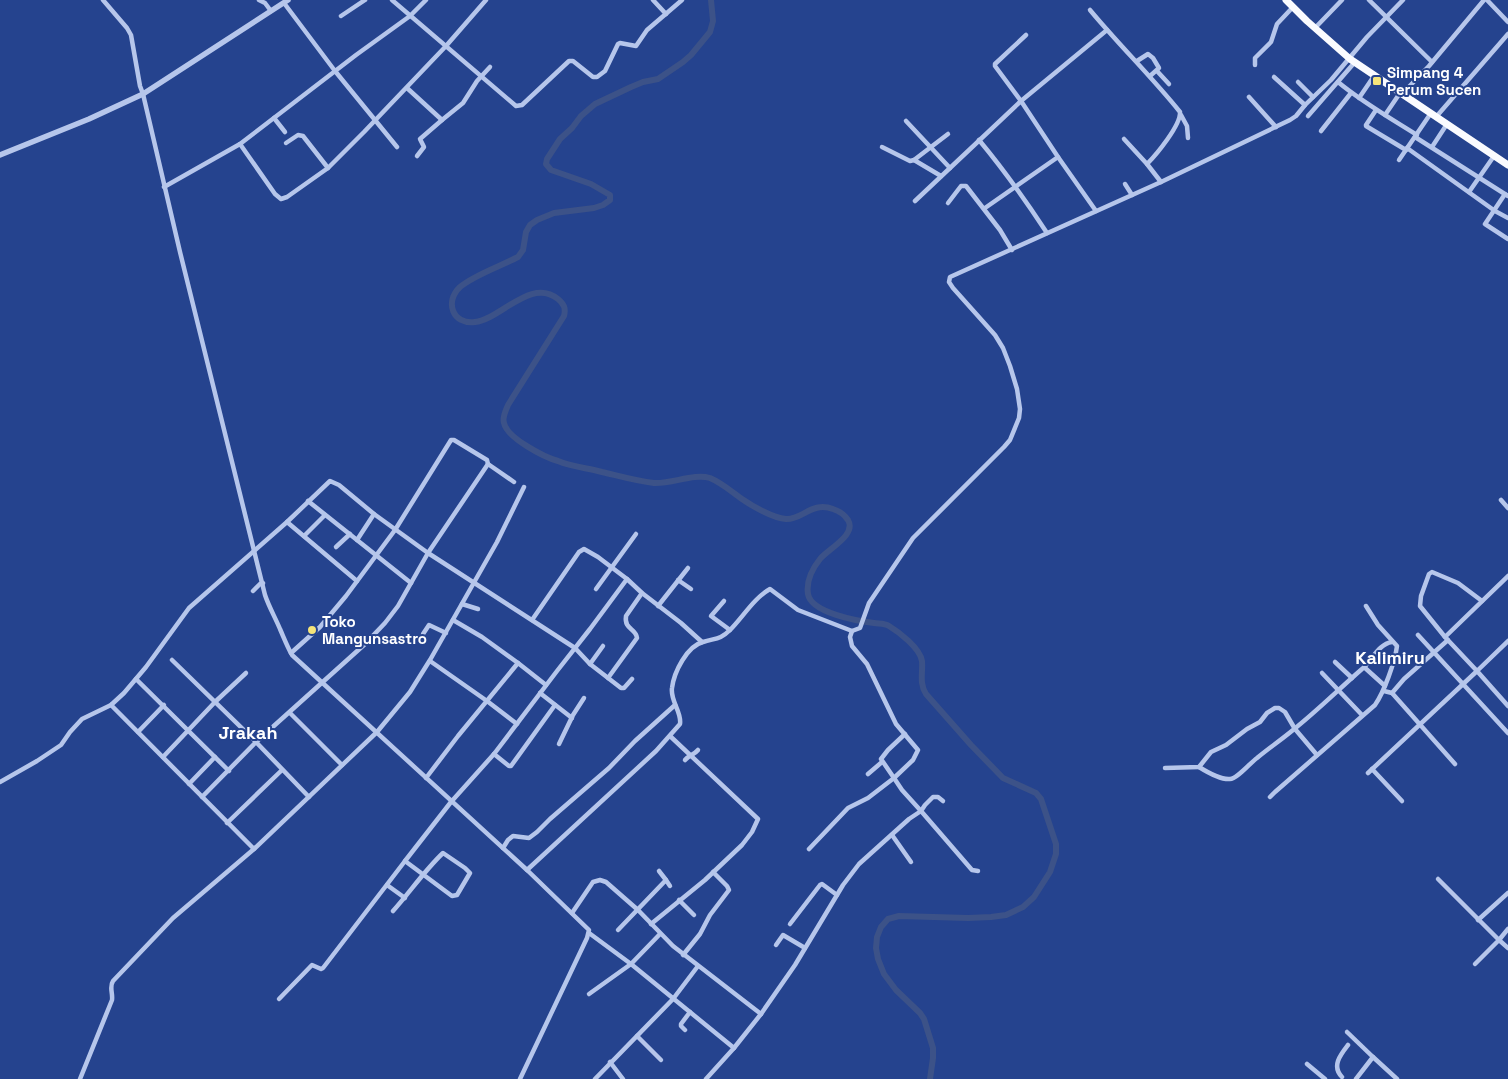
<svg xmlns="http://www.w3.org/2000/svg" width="1508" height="1079" font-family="'Space Grotesk',sans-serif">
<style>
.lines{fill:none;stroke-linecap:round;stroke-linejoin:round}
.river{stroke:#3c5288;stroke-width:6}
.minor{stroke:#b6c6eb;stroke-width:4.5}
.tertiary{stroke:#b6c6eb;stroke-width:5.5}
.primary{stroke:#fafbff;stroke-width:7}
.poi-dot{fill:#f5e47a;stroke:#25438e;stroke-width:2}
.labels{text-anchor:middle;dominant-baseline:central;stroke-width:4;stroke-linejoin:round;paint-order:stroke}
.poi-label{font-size:15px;font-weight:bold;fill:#fff;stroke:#25438e;text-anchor:start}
.quarter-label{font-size:18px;font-weight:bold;fill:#fff;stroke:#25438e}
</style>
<rect width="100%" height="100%" fill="#25438e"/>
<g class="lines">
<path class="river" d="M711 0 713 21 710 32 691 55 683 62 658 79 643 82 631 87 595 104 581 116 572 128 560 139 547 159 546 164 551 170 591 184 610 195V200L603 205 594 208 554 213 537 220 530 225 526 232 523 250 518 257C501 266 474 275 460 287 444 302 453 325 475 322 501 319 531 277 558 299 564 304 566 308 564 316L508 405C506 410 502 417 504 423 507 438 544 457 558 461 572 467 588 468 602 472 619 476 636 481 654 483 672 484 694 473 710 478 722 483 732 492 742 499 752 506 773 518 786 519 802 520 812 501 833 509 839 511 844 514 848 520 857 535 828 549 820 559 812 569 806 581 808 594 811 613 858 621 874 623 879 624 884 623 889 626 899 632 920 648 922 661 923 673 919 683 926 694L971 745 1003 778 1036 793 1041 799 1056 844V854L1050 872 1034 897 1023 907 1006 915 991 917 968 918 899 916 888 919 881 927 877 937 876 948 878 959 884 974 896 990 920 1013 924 1019 933 1048V1058L930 1079"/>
<g class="minor">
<path d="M103 0 127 28 131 35 140 86 143 94 180 252 265 595C269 607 275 617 280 629 284 638 287 646 292 655L527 870 589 930 587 938 520 1079"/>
<polyline points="259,0 265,3 271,11"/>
<polyline points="392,0 516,106 522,105 569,61 573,61 593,77 597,77 605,71 618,44 620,43 636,46 647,30 682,0"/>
<polyline points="653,0 666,14"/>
<polyline points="1369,0 1432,62"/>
<polyline points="1487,0 1508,22"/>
<polyline points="284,3 335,71 397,147"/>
<path d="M1090 10C1119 45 1152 77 1180 112 1181 125 1156 155 1147 164L1124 139"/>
<polyline points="341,16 365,0"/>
<polyline points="1315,28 1342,0"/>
<polyline points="1026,35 995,64 995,66 1021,101 1058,157 1096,211"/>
<polyline points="1137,61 1148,54 1153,58 1159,68 1150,76"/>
<polyline points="1255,65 1255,58 1271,42 1277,24 1293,7"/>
<polyline points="1157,71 1169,84"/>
<polyline points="1274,77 1305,105"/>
<polyline points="1298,82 1313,97"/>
<path d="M1338 82C1362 102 1390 118 1417 135"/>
<polyline points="407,88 442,120 463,103 477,81 490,67"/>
<polyline points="1402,94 1429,66 1484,0"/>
<polyline points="1249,97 1276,127"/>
<polyline points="1359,98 1374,76"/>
<polyline points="1376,110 1366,125 1366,126 1406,150"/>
<polyline points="1181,115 1187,126 1188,138"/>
<polyline points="1385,115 1400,93"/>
<polyline points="1308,116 1355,62"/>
<polyline points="1436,117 1508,34"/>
<polyline points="274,118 285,132"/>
<polyline points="906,121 950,168"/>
<polyline points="1321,131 1351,93"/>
<polyline points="1415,137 1508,196"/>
<path d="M979 140C1004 170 1026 201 1047 233"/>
<polyline points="286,143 298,135 303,136 328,168"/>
<polyline points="240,144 275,194 281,199 287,197 328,168 364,132 446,46 486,0"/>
<polyline points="882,147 910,161 914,160"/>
<polyline points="1432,147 1447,124"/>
<polyline points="1407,148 1495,211 1508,218"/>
<polyline points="417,156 424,147 420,139 442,120"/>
<polyline points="1399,160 1431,113"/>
<polyline points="1147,164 1161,182"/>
<polyline points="941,176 914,160 948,134"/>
<polyline points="1125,184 1132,195"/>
<polyline points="164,187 240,144 356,55 410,16 426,0"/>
<polyline points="1469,192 1494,156"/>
<polyline points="1505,194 1485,224 1508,239"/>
<polyline points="915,201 1021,101 1107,30"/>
<polyline points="948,203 961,186 966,186 1000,230 1012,250"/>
<polyline points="985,208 1058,157"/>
<polyline points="1501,500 1508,508"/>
<polyline points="308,501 411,583"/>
<polyline points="287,522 357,581"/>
<polyline points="304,536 325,515"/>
<polyline points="357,540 374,514"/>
<polyline points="336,547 350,534"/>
<polyline points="678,580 691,589"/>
<polyline points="596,589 636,534"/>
<polyline points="253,591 260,584 263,583"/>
<polyline points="724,601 711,616 730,630"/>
<polyline points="462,604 478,609"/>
<polyline points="658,606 688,568"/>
<polyline points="532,620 579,552 584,549 598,557 627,579 642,593 681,623 702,642"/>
<polyline points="423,634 429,625 446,633"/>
<polyline points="1418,635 1508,733"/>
<polyline points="1445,637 1508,576"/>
<polyline points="1508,641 1477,671 1508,706"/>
<polyline points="291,653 320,627 346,596 395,530 451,440 454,440 487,460 488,464 514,482"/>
<polyline points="172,660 256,742 309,797"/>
<polyline points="430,661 487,701 517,724"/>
<polyline points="1335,662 1352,678"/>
<polyline points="518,663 546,685"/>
<polyline points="590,664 603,646"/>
<polyline points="1364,667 1385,686"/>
<polyline points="1322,673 1362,715"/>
<path d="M608 678 637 638C636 628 624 630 626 616L642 593"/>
<polyline points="136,679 229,771"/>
<polyline points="1384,691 1392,693 1404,679 1448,640"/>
<polyline points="540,693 572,718"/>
<polyline points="1392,693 1455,764"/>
<polyline points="111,705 254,849"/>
<polyline points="290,713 342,765"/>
<polyline points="138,732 164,705"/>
<polyline points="559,744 573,715 584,698"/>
<polyline points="494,754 509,766 511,766 555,705"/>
<polyline points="163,757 215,702 246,673"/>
<path d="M685 760C689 755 694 755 698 750"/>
<path d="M1199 767C1207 772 1220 780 1230 779 1237 779 1251 762 1257 758 1269 748 1281 740 1293 730 1317 711 1339 689 1362 669 1372 661 1378 644 1392 642"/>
<polyline points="1165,768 1199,767 1211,752 1226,745 1247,729 1260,722 1267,713 1275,708 1279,708 1285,712 1295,729 1317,755"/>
<polyline points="1372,769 1402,801"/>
<polyline points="1368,773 1477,671 1445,637 1420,606 1421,596 1429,574 1432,572 1458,583 1482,601"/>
<polyline points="868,774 882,762"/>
<polyline points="426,778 458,736 518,663 482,637 453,620"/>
<polyline points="0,782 37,761 61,745 70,732 82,719 111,705 124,693 146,667 189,608 287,522 330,481 339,485 374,514 428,553 575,648 590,664 621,688 624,688 632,679"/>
<polyline points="189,784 215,757"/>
<polyline points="202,797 256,742 365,644 385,623 398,606 428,553 488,464"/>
<path d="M1270 797 1275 792 1375 705C1384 692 1395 662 1397 646L1378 625 1366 606"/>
<polyline points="943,801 938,797 933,797 925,805 921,811 972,870 978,871"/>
<polyline points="227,823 282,770"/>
<polyline points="892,835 911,862"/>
<polyline points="503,848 508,840 513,836 529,838 537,832 550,819 609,768 635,741 675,705"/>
<polyline points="809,849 848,808 868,798 894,778 881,759 888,750 905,734"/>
<path d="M527 870 656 751 680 724C682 712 670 701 672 688 674 672 687 646 703 642 715 638 720 640 730 630 743 617 754 598 770 589L798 610 852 631 860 628 869 603 913 538 1004 447 1010 440 1019 418 1020 409 1017 389 1010 366 1003 348 995 335 953 288 949 282 950 277 1161 182 1290 120 1296 116 1305 105 1331 80 1367 37 1403 0"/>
<polyline points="659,871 666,880"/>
<polyline points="1438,879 1499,940 1475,964"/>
<polyline points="387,885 405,898"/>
<polyline points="679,900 694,915"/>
<path d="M393 911C410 892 425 870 443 853L465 868 470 873 457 895 452 896 405 861 451 802 494 754 557 671 590 629 627 579"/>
<polyline points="572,913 593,882 600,880 606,882 638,910 673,946 761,1014"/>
<polyline points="1478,920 1508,893"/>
<polyline points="651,924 705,880 742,845 752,832 758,819 670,736"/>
<polyline points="790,924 820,885 822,884 837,895"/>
<polyline points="1508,929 1499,940 1508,948"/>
<polyline points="618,930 666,880 670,886"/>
<polyline points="589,933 631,964 734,1048"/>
<polyline points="776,945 783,935 805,948"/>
<polyline points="683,955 700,934 710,915 729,890 727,886 713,872"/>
<polyline points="589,994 631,964 660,934"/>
<polyline points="279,999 312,965 321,969 323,968 405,861"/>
<polyline points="685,1030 681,1026 681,1024 690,1012"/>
<polyline points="1347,1032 1373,1057"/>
<polyline points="637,1036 661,1060"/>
<polyline points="610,1062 623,1079"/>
<polyline points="1307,1064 1325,1079"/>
<path d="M1342 1077C1331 1066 1341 1054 1348 1045"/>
<path d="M80 1079 112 1000C113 993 109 987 113 981L173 918 254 849 377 732 410 692 430 660 497 542 524 487"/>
<polyline points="595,1079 673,999 698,966"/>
<polyline points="706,1079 734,1048 761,1014 795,965 843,885 859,864 909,819 921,811 902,790 894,778 913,760 918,750 896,724 867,664 852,646 850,637 852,631"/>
<polyline points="1356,1079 1373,1057 1397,1079"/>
</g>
<polyline class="tertiary" points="0,155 89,119 143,94 288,0"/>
<polyline class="primary" points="1286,0 1307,21 1350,59 1508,165"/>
</g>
<g class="poi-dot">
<rect x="1372" y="76" width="10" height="10" rx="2.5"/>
<circle cx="312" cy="630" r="5"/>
</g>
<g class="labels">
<g class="poi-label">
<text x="1387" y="72">Simpang 4<tspan x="1387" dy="17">Perum Sucen</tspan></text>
<text x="322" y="621">Toko<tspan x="322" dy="17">Mangunsastro</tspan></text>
</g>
<g class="quarter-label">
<text x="1390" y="657">Kalimiru</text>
<text x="248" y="732">Jrakah</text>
</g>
</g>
</svg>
